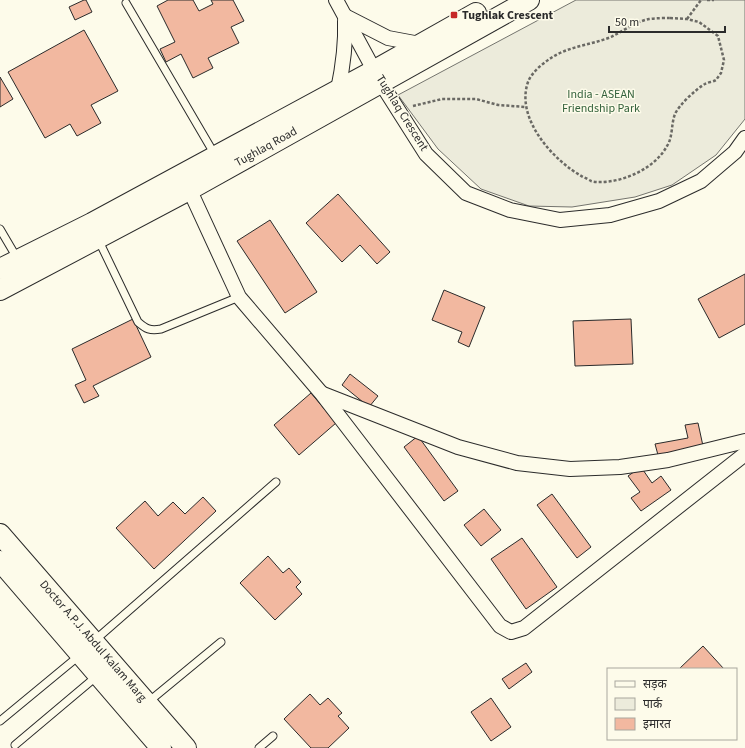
<svg xmlns="http://www.w3.org/2000/svg" width="745" height="748" font-family="'Source Sans 3','Noto Sans Devanagari',sans-serif">
<style>
.green{fill:#ecebdb;stroke:#74746e}
.building{fill:#f2b8a0;stroke:#2b2b2b}
.lines{fill:none;stroke-linecap:round;stroke-linejoin:round}
.service-casing{stroke:#2b2b2b;stroke-width:9}
.minor-casing{stroke:#2b2b2b;stroke-width:16}
.secondary-casing{stroke:#2b2b2b;stroke-width:22}
.path{stroke:#6a6964;stroke-width:2.5;stroke-dasharray:3 2;stroke-linecap:butt}
.service{stroke:#fdfbea;stroke-width:7}
.minor{stroke:#fdfbea;stroke-width:14}
.secondary{stroke:#fdfbea;stroke-width:20}
.poi-dot{fill:#c62828;stroke:#fdfbea;stroke-width:1.5}
.labels{text-anchor:middle;dominant-baseline:central;stroke-width:3;stroke-linejoin:round;paint-order:stroke}
.poi-label{font-size:12px;font-weight:bold;fill:#2b2b2b;stroke:#fdfbea;text-anchor:start}
.park-label{font-size:12px;fill:#34623c;stroke:#fdfbea}
.street-label{font-size:12px;fill:#2b2b2b;stroke:#fdfbea}
</style>
<rect width="100%" height="100%" fill="#fdfbea"/>
<polygon class="green" points="576,0 745,0 745,119 716,155 672,185 635,197 572,207 529,206 481,189 438,149 398,95"/>
<g class="building">
<polygon points="84,0 86,0 92,12 75,20 69,7"/>
<polygon points="168,0 193,0 199,11 213,4 211,0 233,0 244,21 231,27 239,43 208,58 213,68 193,78 181,54 166,62 160,49 175,42 157,6"/>
<polygon points="84,30 118,91 91,105 101,123 77,136 70,124 45,138 8,72"/>
<polygon points="0,77 13,99 0,107"/>
<polygon points="338,194 390,252 377,264 360,245 342,262 306,223"/>
<polygon points="270,220 317,292 285,313 237,241"/>
<polygon points="745,274 745,324 719,338 698,299"/>
<polygon points="444,290 485,307 469,347 458,342 462,332 432,320"/>
<polygon points="133,319 151,357 93,386 99,396 84,403 75,385 86,380 72,349"/>
<polygon points="631,319 633,364 575,366 573,321"/>
<polygon points="350,374 378,396 369,407 342,385"/>
<polygon points="311,393 336,423 299,455 274,425"/>
<polygon points="698,423 703,446 658,455 655,444 688,438 685,425"/>
<polygon points="418,436 458,491 444,501 404,447"/>
<polygon points="641,467 652,483 661,476 671,490 641,511 631,498 640,492 628,476"/>
<polygon points="552,494 591,547 577,558 537,505"/>
<polygon points="203,497 216,511 154,569 116,528 145,501 158,516 173,502 185,514"/>
<polygon points="484,509 501,530 481,546 464,525"/>
<polygon points="522,538 557,587 526,609 491,559"/>
<polygon points="268,556 283,573 289,568 301,582 296,587 302,594 275,620 240,583"/>
<polygon points="703,646 724,669 679,669"/>
<polygon points="526,663 532,672 509,689 502,679"/>
<polygon points="310,694 320,705 328,698 342,713 338,716 349,728 328,748 311,748 284,719"/>
<polygon points="491,698 511,727 491,741 471,712"/>
</g>
<g class="lines">
<g class="service-casing">
<g id="service">
<polyline points="126,3 215,155"/>
<polyline points="0,229 17,258"/>
<path d="M98 239 138 322C146 329 150 331 161 329L239 297"/>
<polyline points="94,641 276,482"/>
<polyline points="147,703 221,642"/>
<polyline points="0,721 80,655"/>
<polyline points="15,745 97,676"/>
<polyline points="259,748 273,736"/>
</g>
</g>
<g class="minor-casing">
<g id="minor">
<polyline points="336,0 381,83 426,154 466,193 510,210 560,220 610,215 659,201 701,181 735,152 745,138"/>
<polyline points="345,16 388,38 420,44"/>
<path d="M338 90C343 66 346 46 345 21"/>
<polyline points="186,182 239,297 322,394 500,626 511,632 524,628 745,454"/>
<polyline points="323,394 458,447 517,463 570,469 620,467 668,460 745,441"/>
</g>
</g>
<g class="secondary-casing">
<g id="secondary">
<polyline points="0,269 92,223 375,70 476,13"/>
<polyline points="0,290 189,190 529,0"/>
<polyline points="0,534 186,748"/>
<polyline points="0,561 161,748"/>
</g>
</g>
<g class="path">
<polyline points="707,0 714,0"/>
<path d="M670 18 687 19 699 22 718 36 724 60 721 73 716 80C713 82 708 82 705 84 696 89 679 105 675 114 671 124 673 137 667 146 655 168 625 182 600 182 597 182 594 182 591 181 589 180 586 178 583 177 554 161 515 119 528 82 532 72 542 64 551 58 569 46 591 45 611 37 623 31 635 22 649 19 656 18 664 18 670 18Z"/>
<polyline points="687,19 701,0"/>
<polyline points="413,106 442,99 476,99 498,105 526,107"/>
</g>
<use href="#service" class="service"/>
<use href="#minor" class="minor"/>
<use href="#secondary" class="secondary"/>
</g>
<rect class="poi-dot" x="450" y="11" width="8" height="8" rx="2"/>
<g class="labels">
<g class="poi-label">
<text x="462" y="15">Tughlak Crescent</text>
</g>
<g class="park-label">
<text x="601" y="94">India - ASEAN<tspan x="601" dy="14">Friendship Park</tspan></text>
</g>
<g class="street-label">
<text transform="translate(402 113) rotate(58)">Tughlaq Crescent</text>
<text transform="translate(266 147) rotate(-29)">Tughlaq Road</text>
<text transform="translate(93 641) rotate(49)">Doctor A.P.J. Abdul Kalam Marg</text>
</g>
</g>
<rect x="607" y="668" width="130" height="72" fill="#fdfbea" stroke="#a9a89e"/>
<rect x="615" y="681" width="20" height="6" fill="#fdfbea" stroke="#a9a89e"/>
<text x="643" y="688" font-size="12" fill="#2b2b2b">सड़क</text>
<rect x="615" y="698" width="20" height="12" fill="#ecebdb" stroke="#a9a89e"/>
<text x="643" y="708" font-size="12" fill="#2b2b2b">पार्क</text>
<rect x="615" y="718" width="20" height="12" fill="#f2b8a0" stroke="#a9a89e"/>
<text x="643" y="728" font-size="12" fill="#2b2b2b">इमारत</text>
<path d="M609 26v6h116v-6" fill="none" stroke="#2b2b2b" stroke-width="2"/>
<text x="615" y="26" font-size="12" fill="#2b2b2b" stroke="#fdfbea" stroke-width="3" paint-order="stroke">50 m</text>
</svg>
